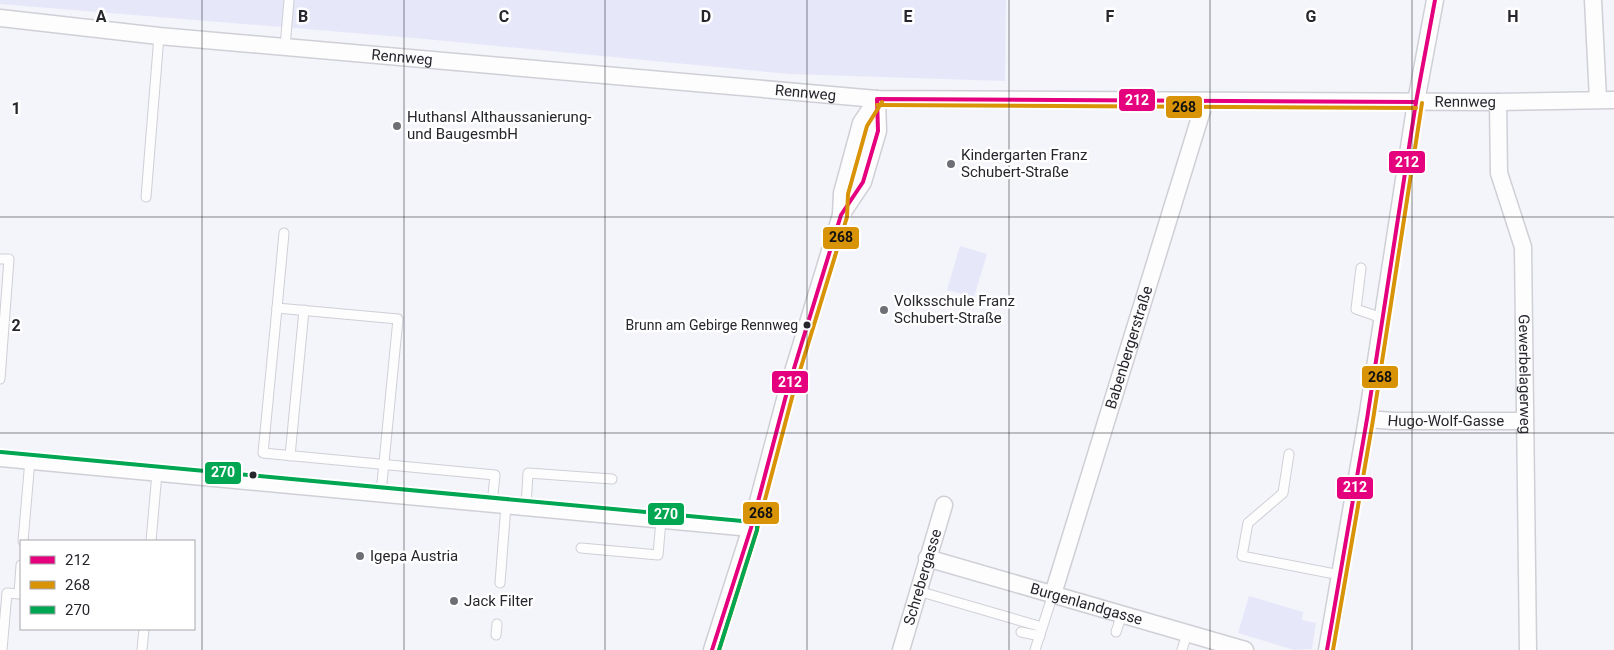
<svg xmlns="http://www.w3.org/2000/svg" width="1614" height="650" font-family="Roboto,sans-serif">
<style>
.green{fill:#e7e7fa}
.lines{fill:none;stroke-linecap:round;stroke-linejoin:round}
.service-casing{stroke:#cfcfd6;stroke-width:11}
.minor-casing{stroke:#cfcfd6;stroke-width:19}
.service{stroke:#fdfdfe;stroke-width:9}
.minor{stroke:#fdfdfe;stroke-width:16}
.bus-1-casing{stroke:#fff;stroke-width:8}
.bus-2-casing{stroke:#fff;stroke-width:8}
.bus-3-casing{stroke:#fff;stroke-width:8}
.bus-1{stroke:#e5007d;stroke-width:4}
.bus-2{stroke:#d89307;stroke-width:4}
.bus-3{stroke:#00a651;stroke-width:4}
.grid{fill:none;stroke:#26262d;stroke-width:1;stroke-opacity:0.55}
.poi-dot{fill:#6e6e75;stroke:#fff;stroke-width:2}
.bus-dot{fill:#26262d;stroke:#fff;stroke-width:2}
.labels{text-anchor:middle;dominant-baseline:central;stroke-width:5;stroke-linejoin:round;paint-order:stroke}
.bus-label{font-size:14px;fill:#26262d;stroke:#fff;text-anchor:end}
.street-label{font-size:15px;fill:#26262d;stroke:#fff}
.poi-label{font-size:15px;fill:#26262d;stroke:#fff;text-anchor:start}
.grid-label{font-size:16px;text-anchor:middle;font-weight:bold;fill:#26262d;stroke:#fff;stroke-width:5;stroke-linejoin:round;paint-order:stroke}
.line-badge{stroke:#fff;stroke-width:2}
.badge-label{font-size:14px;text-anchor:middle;font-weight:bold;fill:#fff}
.pale-badge-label{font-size:14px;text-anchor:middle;font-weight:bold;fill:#111}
</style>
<rect width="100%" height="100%" fill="#f4f4fb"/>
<g class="green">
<polygon points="0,0 1006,0 1005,81 789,74 414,38 0,4"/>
<polygon points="960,246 987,254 974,297 947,290"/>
<polygon points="1249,596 1303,612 1302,620 1316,623 1312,649 1294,650 1238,633"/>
</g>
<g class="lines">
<g class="service-casing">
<g id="service">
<polyline points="285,47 289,0"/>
<polyline points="146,197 159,36"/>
<polyline points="0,259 9,259 0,379"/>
<polyline points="1361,268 1356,309 1382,318"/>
<polyline points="277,308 284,233"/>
<polyline points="1289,454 1283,493 1248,523 1242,556 1340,575"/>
<polyline points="290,456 304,310"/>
<path d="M381 493 398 319 277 308 263 453C340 460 418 468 495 475L492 504"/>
<polyline points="526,507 528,473 612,479"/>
<polyline points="23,541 30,460"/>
<polyline points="151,541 157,473"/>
<polyline points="581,548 658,555 661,520"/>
<polyline points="500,583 506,505"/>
<polyline points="918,591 1042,627"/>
<polyline points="1021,632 1040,636"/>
<polyline points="1116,632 1122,614"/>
<polyline points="496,635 497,624"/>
<polyline points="2,650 7,593 19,594 21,565"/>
<polyline points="142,650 144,629"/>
<polyline points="1035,650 1053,594"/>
<polyline points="1182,650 1187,633"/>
</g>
</g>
<g class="minor-casing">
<g id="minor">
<polyline points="1593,0 1598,99"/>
<path id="s1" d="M0 18 159 36 877 99 1498 102 1614 100"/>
<path id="s2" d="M1498 102 1499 173 1523 247 1528 650"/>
<polyline points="841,215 842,193 861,123 877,99"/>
<path id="s3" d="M1367 419 1393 421H1525"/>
<polyline points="0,458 751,528"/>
<path id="s4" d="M927 558 1245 650"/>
<path id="s5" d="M1053 594 1205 101"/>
<polyline points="712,650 751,528 788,388 841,215 863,182 878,131 877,99"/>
<path id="s6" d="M901 650 944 505"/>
<polyline points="1327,650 1367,419 1416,102 1435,0"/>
</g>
</g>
<use href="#service" class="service"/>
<use href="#minor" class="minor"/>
<g class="bus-1-casing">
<g id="bus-1">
<polyline points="712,650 751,528 788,388 841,215 863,182 878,131 877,99 1416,102"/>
<polyline points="1327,650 1367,419 1416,102 1435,0"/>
</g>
</g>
<g class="bus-2-casing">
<g id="bus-2">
<polyline points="877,105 1416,108"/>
<polyline points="719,650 757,530 794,390 847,217 848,194 867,126 882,102"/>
<polyline points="1333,650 1373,420 1422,103"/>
</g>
</g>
<g class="bus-3-casing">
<polyline id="bus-3" points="1,452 753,522 757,525 757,530 719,650"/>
</g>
<use href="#bus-1" class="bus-1"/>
<use href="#bus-2" class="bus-2"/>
<use href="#bus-3" class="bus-3"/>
</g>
<path class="grid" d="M202 0V650M404 0V650M605 0V650M807 0V650M1009 0V650M1210 0V650M1412 0V650M0 217H1614M0 433H1614"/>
<g class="poi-dot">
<circle cx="397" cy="126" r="5"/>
<circle cx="951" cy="164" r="5"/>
<circle cx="884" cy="310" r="5"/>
<circle cx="360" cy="556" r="5"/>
<circle cx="454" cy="601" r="5"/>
</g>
<g class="bus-dot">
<circle cx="807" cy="325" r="4.5"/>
<circle cx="253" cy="475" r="4.5"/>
</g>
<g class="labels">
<g class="bus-label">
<text x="798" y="325">Brunn am Gebirge Rennweg</text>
</g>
<g class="street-label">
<text stroke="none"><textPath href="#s1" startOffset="404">Rennweg</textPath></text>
<text stroke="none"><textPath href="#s1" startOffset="809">Rennweg</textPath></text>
<text stroke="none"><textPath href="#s1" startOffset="1469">Rennweg</textPath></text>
<text stroke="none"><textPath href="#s5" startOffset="258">Babenbergerstraße</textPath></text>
<text stroke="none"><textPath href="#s2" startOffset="276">Gewerbelagerweg</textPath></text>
<text stroke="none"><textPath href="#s3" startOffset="79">Hugo-Wolf-Gasse</textPath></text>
<text stroke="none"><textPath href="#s6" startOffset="76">Schrebergasse</textPath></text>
<text stroke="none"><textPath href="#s4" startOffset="166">Burgenlandgasse</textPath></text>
</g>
<g class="poi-label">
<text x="407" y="117">Huthansl Althaussanierung-<tspan x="407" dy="17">und BaugesmbH</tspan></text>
<text x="961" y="155">Kindergarten Franz<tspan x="961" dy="17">Schubert-Straße</tspan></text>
<text x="894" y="301">Volksschule Franz<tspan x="894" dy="17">Schubert-Straße</tspan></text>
<text x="370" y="556">Igepa Austria</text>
<text x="464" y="601">Jack Filter</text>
</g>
</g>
<g class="grid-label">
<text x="101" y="22">A</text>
<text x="303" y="22">B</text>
<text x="504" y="22">C</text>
<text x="706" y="22">D</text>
<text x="908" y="22">E</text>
<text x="1110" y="22">F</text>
<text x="1311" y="22">G</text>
<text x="1513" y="22">H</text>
<text x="16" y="114">1</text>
<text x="16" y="331">2</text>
</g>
<g class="line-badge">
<rect x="1118" y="88" width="38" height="24" rx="5" fill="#e5007d"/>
<rect x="1165" y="95" width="38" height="24" rx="5" fill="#d89307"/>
<rect x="1388" y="150" width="38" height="24" rx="5" fill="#e5007d"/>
<rect x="822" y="226" width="38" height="24" rx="5" fill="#d89307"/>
<rect x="1361" y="365" width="38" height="24" rx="5" fill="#d89307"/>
<rect x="771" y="370" width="38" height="24" rx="5" fill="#e5007d"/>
<rect x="204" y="461" width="38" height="24" rx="5" fill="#00a651"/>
<rect x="1336" y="476" width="38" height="24" rx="5" fill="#e5007d"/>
<rect x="742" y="501" width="38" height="24" rx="5" fill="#d89307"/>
<rect x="647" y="502" width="38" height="24" rx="5" fill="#00a651"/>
</g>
<g class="badge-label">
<text x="1137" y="105">212</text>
<text x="1407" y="167">212</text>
<text x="790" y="387">212</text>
<text x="223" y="477">270</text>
<text x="1355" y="492">212</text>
<text x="666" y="519">270</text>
</g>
<g class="pale-badge-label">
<text x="1184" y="112">268</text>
<text x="841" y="242">268</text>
<text x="1380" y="382">268</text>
<text x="761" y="518">268</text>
</g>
<rect x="20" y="540" width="175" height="90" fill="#ffffff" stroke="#a8a8ab"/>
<rect x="30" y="556" width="25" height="8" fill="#e5007d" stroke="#a8a8ab"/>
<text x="65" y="565" font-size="15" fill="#26262d">212</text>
<rect x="30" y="581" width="25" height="8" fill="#d89307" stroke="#a8a8ab"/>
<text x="65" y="590" font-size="15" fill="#26262d">268</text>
<rect x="30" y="606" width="25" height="8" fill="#00a651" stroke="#a8a8ab"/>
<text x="65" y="615" font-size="15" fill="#26262d">270</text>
</svg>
